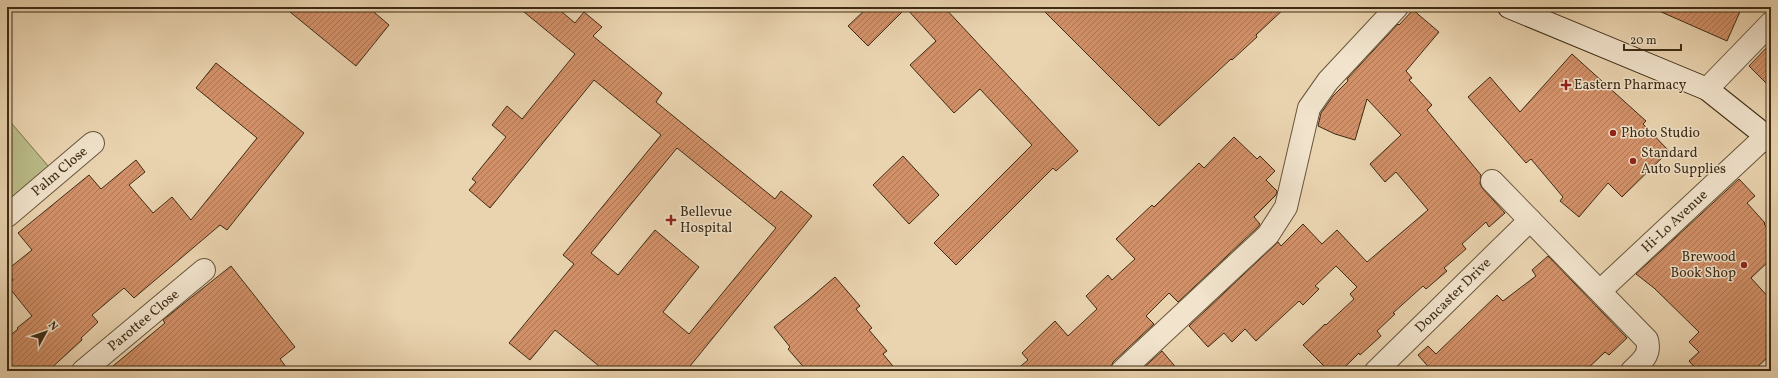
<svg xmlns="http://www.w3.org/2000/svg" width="1778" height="378" font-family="Vollkorn,serif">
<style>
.green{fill:#babc89;stroke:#7c744e}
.building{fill:url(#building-hatch);stroke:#3e2c14;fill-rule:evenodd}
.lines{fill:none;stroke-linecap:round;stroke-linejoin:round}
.street-casing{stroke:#69563b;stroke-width:24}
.secondary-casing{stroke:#3e2c14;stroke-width:24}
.street{stroke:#f1e3cc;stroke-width:22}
.secondary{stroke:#f1e3cc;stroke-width:22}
.poi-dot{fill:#8f2418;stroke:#f1e3cc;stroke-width:1.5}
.labels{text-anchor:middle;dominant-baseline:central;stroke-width:3;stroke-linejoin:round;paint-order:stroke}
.poi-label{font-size:14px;fill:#3e2c14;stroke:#f1e3cc;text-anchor:start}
.street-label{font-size:14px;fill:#3e2c14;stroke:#f1e3cc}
</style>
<defs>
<pattern id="building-hatch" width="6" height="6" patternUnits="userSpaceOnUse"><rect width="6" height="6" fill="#d29068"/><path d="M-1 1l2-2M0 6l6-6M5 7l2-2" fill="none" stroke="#ac7654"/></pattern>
</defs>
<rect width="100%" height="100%" fill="#ead4b0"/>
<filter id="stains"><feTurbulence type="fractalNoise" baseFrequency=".005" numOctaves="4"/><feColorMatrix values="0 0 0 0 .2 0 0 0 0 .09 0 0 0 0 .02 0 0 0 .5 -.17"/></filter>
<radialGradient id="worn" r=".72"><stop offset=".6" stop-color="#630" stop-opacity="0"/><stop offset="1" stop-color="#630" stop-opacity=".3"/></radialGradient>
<polygon class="green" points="7,118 55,174 7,214"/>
<g class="building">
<polygon points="284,7 368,7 389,25 356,66"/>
<path d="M518 7H556L575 23 584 12 602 27 593 36 662 93 656 102 775 199 781 191 812 216 686 371H605L555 330 530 360 509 343 574 264 563 255 661 135 594 80 490 208 469 190 476 182 472 179 506 137 492 125 507 106 522 119 575 54ZM677 148 776 228 689 334 663 312 699 267 655 230 618 275 591 253Z"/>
<polygon points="868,7 944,7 1078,151 1056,171 1053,168 956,265 934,243 1032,145 980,89 954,113 910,65 936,41 906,8 868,46 848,26"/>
<polygon points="1040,7 1286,7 1256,35 1257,37 1232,60 1231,59 1159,126"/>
<polygon points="1650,7 1742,7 1727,41"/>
<polygon points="1413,10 1439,32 1406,71 1412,78 1409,80 1432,105 1427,110 1481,175 1480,184 1483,189 1505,213 1489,227 1486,222 1462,244 1466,249 1444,268 1447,271 1426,289 1423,286 1393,313 1395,314 1377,331 1381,336 1360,355 1359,353 1341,371 1329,371 1303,345 1325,324 1326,325 1354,299 1350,294 1357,287 1336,266 1315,286 1319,289 1303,305 1299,301 1256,341 1245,329 1232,342 1224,333 1208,347 1189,326 1278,242 1281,246 1303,224 1322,244 1337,230 1367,262 1428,210 1396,172 1385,182 1370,164 1401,135 1367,99 1355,140 1335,134 1318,126 1321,113 1333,96 1348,81 1347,79 1398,24 1399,25"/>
<polygon points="1771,43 1771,88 1749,66"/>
<polygon points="1572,54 1646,121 1643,124 1669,151 1622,197 1608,183 1579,217 1560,201 1563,197 1531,159 1526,163 1468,97 1490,77 1520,112"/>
<polygon points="216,63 304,133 227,230 220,225 134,298 124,288 92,315 98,322 81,338 82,340 48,371 7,371 7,338 18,329 17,328 32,316 7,285 13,280 7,270 32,250 18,233 89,175 101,189 136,160 145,172 129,185 153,213 172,197 191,220 257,138 196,88"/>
<polygon points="1234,137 1257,159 1260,156 1275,171 1266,180 1277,191 1276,195 1254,217 1260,224 1258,227 1178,302 1169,293 1146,316 1154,324 1113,362 1110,371 1015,371 1028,360 1022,353 1055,321 1068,336 1097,309 1086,296 1108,275 1112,280 1135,259 1116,239 1152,205 1154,207 1199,163 1204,168"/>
<polygon points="903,156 939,195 909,224 873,185"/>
<polygon points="1739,179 1755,196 1747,203 1765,223 1764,224 1771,232 1771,259 1751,278 1771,300 1771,354 1753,371 1698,371 1689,361 1699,352 1689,342 1699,332 1654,288 1636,274"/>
<polygon points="1548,256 1627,338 1609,355 1605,352 1585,371 1432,371 1418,355 1428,346 1436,354 1497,295 1503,301 1536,276 1532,270"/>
<polygon points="231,266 295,347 280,359 289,371 107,371 165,323 163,320"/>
<polygon points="835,277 860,306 856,309 872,328 869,330 887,351 883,354 897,371 807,371 788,349 790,347 774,327 808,300"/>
<polygon points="1162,351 1179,371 1140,371"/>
</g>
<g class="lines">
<g class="street-casing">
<g id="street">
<polyline points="1707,89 1771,23"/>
<path d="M1492 181 1647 340C1651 355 1642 361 1632 371"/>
<path id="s1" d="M7 216 93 143"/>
<path id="s2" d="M1600 291 1766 136"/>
<path id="s3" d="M83 371 204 270"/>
<polyline points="1122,371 1268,235 1286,207 1309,108 1328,81 1397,7"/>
<path id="s4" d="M1376 371 1530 220"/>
</g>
</g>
<g class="secondary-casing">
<polyline id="secondary" points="1509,7 1707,89 1766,136 1771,142"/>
</g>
<use href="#street" class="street"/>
<use href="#secondary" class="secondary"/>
</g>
<g class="poi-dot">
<path d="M1564 79h4v4h4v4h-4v4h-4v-4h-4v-4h4z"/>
<circle cx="1613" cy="133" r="4"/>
<circle cx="1633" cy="161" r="4"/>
<path d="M669 214h4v4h4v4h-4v4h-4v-4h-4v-4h4z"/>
<circle cx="1744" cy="265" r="4"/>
</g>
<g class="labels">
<g class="poi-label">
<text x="1574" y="85">Eastern Pharmacy</text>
<text x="1621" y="133">Photo Studio</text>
<text x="1641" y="153">Standard<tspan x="1641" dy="16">Auto Supplies</tspan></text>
<text x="680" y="212">Bellevue<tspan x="680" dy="16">Hospital</tspan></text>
<text x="1736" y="257" text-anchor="end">Brewood<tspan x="1736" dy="16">Book Shop</tspan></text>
</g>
<g class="street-label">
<text stroke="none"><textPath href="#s1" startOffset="69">Palm Close</textPath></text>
<text stroke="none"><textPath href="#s2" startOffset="102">Hi-Lo Avenue</textPath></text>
<text stroke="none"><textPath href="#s4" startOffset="108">Doncaster Drive</textPath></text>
<text stroke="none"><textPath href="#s3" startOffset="79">Parottee Close</textPath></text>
</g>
</g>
<rect width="1778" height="378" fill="none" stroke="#ead4b0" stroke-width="24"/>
<rect x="8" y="8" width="1762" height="362" fill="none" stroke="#3e2c14" stroke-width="2"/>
<rect x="12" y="12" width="1754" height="354" fill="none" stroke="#3e2c14"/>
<g transform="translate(46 332) rotate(50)" stroke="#f1e3cc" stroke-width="3" paint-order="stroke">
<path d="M0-3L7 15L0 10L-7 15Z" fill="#3e2c14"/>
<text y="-6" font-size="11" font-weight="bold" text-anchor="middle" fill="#3e2c14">N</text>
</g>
<path d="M1624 44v6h57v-6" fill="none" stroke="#3e2c14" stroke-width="2"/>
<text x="1630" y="44" font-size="12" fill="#3e2c14" stroke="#f1e3cc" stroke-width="3" paint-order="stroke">20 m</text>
<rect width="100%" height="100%" filter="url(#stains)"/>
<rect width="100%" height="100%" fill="url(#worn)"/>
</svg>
